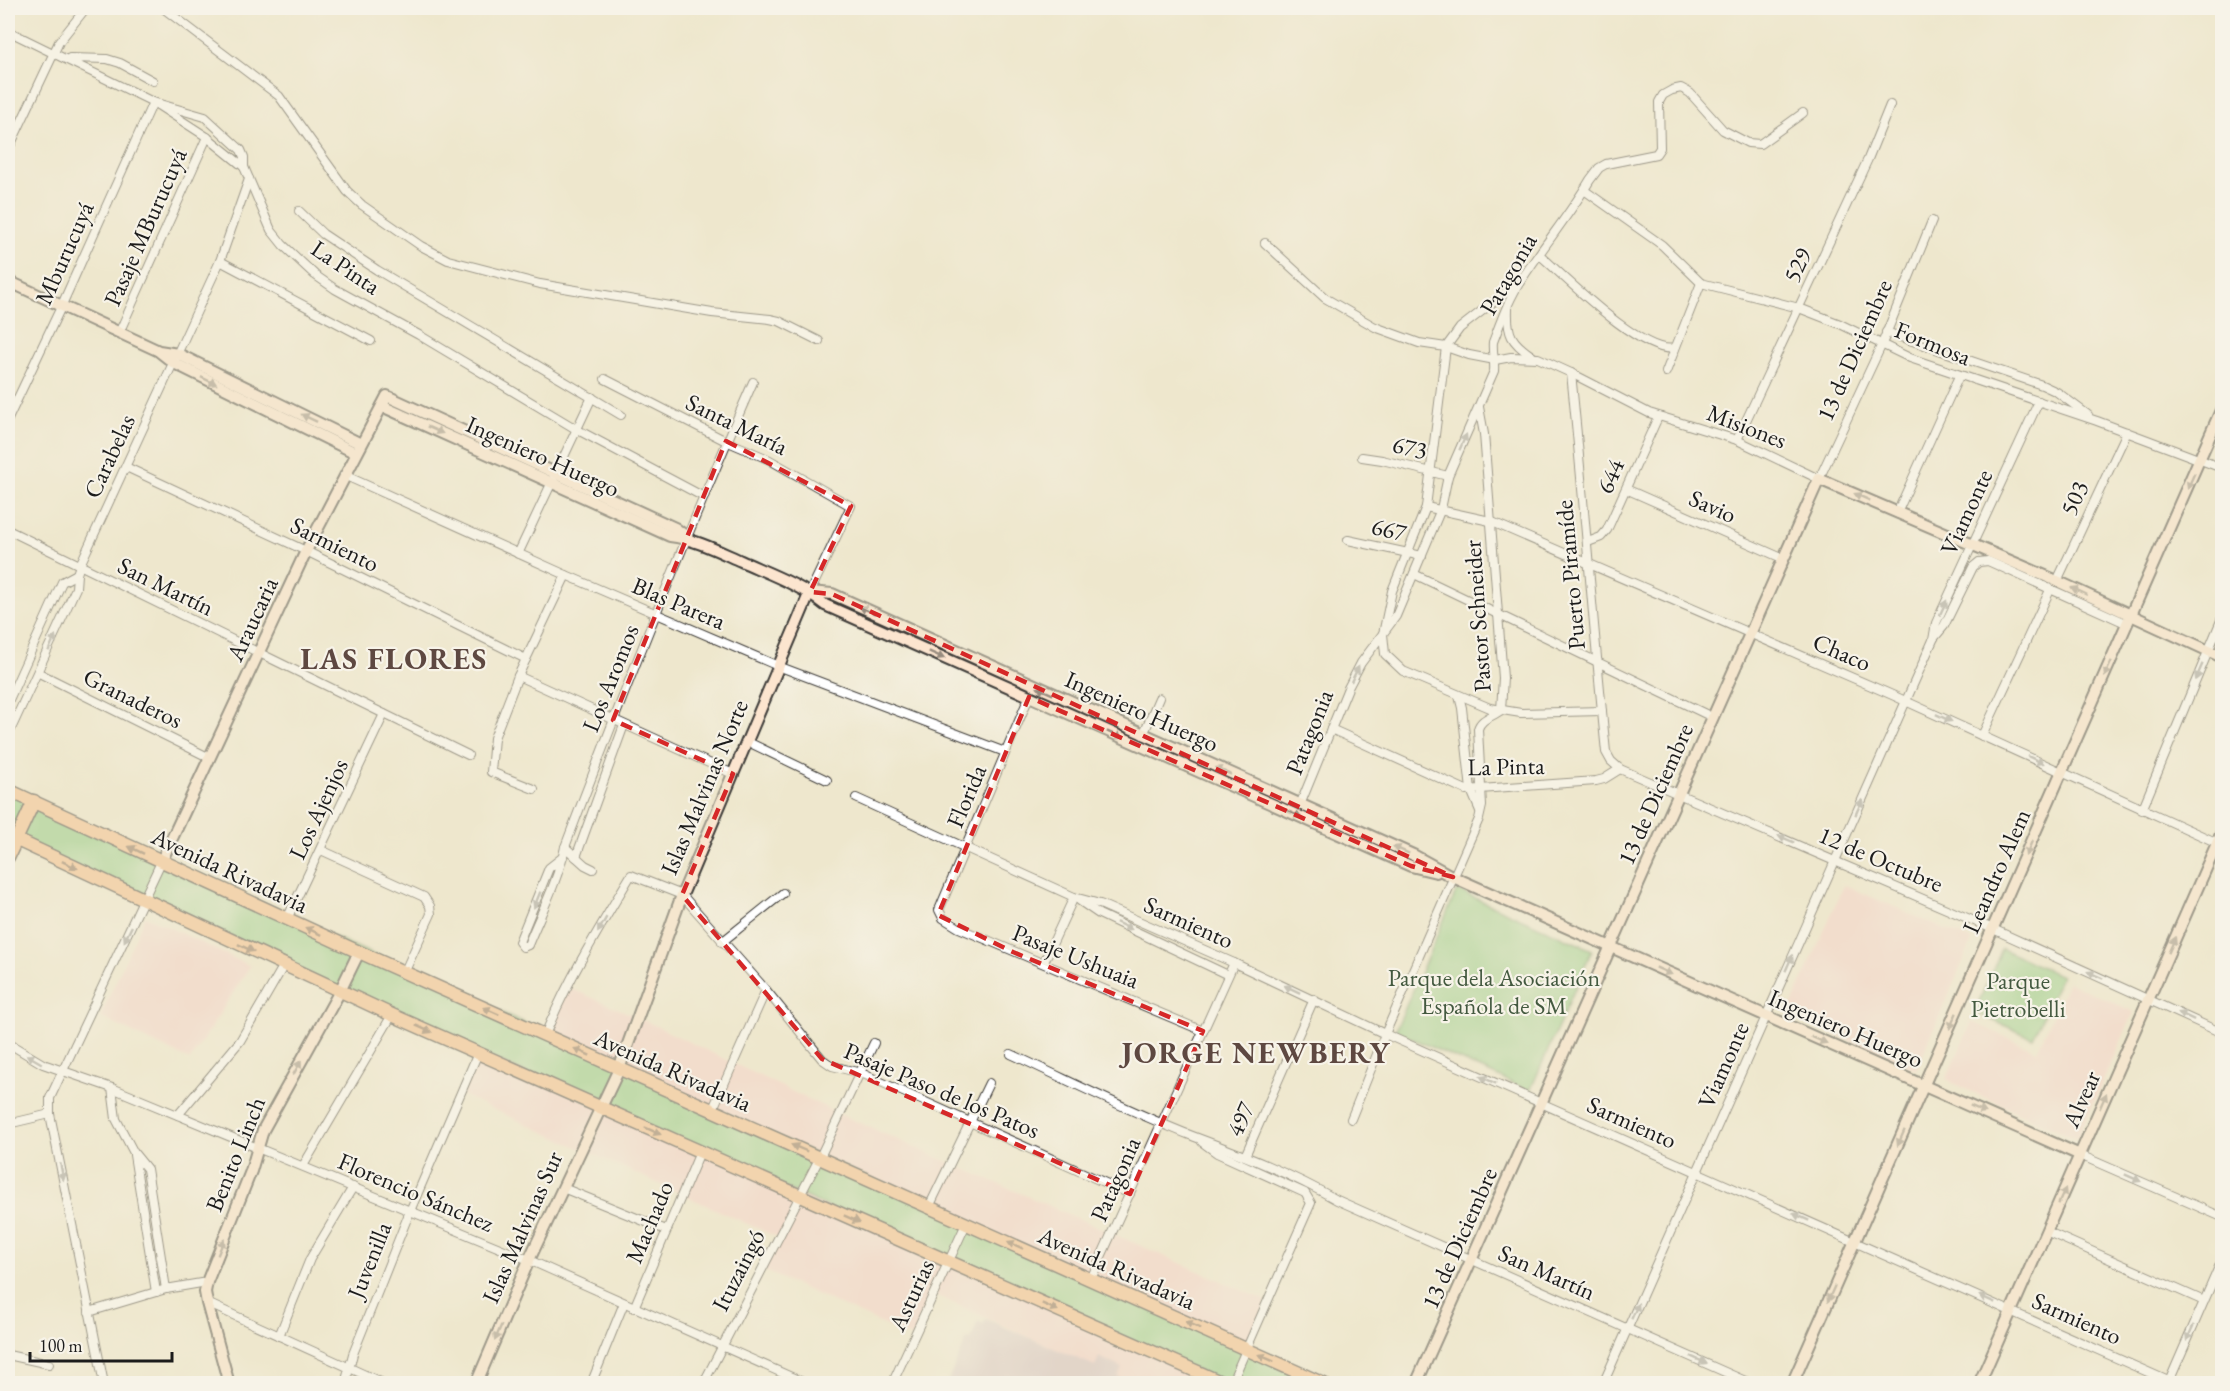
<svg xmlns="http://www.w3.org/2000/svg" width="2230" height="1391" font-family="'EB Garamond',serif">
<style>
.built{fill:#f7d0ca}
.industrial{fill:#d2bec2}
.green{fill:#8ccb81;stroke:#54744e;stroke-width:1.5}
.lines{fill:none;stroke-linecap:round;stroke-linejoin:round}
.street-casing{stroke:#3c3a37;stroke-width:10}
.secondary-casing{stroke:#3c3a37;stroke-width:14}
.primary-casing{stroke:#3c3a37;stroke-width:15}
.street{stroke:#fff;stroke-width:8}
.secondary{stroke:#fce5cf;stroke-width:10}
.primary{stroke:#f7bd88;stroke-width:12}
.oneway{fill:#978b7e}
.oneway2{fill:#999}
.oneway3{fill:#8a6c52}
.marked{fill:none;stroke:#d62828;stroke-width:4.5;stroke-dasharray:12 8;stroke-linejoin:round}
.labels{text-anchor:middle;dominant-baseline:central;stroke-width:4.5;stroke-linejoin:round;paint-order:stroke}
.street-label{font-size:24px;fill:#1c1c1c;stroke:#f7f3e8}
.park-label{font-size:24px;fill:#43593f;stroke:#f7f3e8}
.district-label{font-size:30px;font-weight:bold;letter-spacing:1.5px;fill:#5e4841;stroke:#f7f3e8}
</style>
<rect width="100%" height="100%" fill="#f7f3e8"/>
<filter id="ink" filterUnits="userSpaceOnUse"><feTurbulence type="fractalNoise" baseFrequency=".0167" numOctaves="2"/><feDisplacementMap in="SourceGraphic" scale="12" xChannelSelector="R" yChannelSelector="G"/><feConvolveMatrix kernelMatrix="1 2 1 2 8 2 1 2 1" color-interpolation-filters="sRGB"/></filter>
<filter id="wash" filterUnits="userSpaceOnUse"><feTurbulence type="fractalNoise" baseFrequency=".008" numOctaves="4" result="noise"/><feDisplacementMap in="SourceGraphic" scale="24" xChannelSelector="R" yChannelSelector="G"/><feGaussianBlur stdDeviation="1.35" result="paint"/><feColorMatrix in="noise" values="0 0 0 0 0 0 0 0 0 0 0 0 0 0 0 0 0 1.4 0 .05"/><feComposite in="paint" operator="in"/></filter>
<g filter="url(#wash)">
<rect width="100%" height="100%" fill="#eee7cd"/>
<g class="built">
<polygon points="1844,885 1972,941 1916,1070 1788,1014"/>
<polygon points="145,916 250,966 190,1060 100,1017"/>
<polygon points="2068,982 2134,1012 2077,1139 1946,1080 1972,1022 2037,1051"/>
<polygon points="567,987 637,1017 841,1115 1267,1301 1232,1383 1131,1383 933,1294 913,1338 761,1269 777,1237 460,1094 478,1053 545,1035"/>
</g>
<polygon class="industrial" points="986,1319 1095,1366 1099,1357 1122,1368 1118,1377 1133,1383 947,1383 967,1339 971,1340 978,1321 983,1324"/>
<g class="green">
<polygon points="8,790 1324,1383 1225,1383 340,991 8,836"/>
<polygon points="1457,890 1592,950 1530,1091 1395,1031"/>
<polygon points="2002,949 2061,976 2033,1038 1974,1012"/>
</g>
</g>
<g filter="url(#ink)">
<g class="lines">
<g class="street-casing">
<g id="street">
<polyline points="163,8 279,96 347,191 362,205 421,246 448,260 540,284 712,313 770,319 779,321 819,341"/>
<polyline points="8,31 153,102 207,137 244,167 271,230 283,245 315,275 335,289 419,335 576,429 704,497"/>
<polyline points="70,58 107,59 120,63 153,81"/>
<polyline points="8,150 59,42 86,8"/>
<polyline points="1584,190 1662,245 1701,283 1799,308 1840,324 1910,358 2097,421 2222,468"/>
<polyline points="299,211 323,234 377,270 621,415"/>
<polyline points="1265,243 1325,298 1375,327 1419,343 1446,347 1469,355 1495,360 1511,357 1538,358 1571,373 1649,413 1737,440 1819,479 1882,344 1932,221"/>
<path d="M1540 255C1565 277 1643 356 1675 348"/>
<polyline points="220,261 371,341"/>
<polyline points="1519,282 1460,328 1446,347 1426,507 1392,591 1383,634 1385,654 1403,671 1490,708 1521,713 1602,711"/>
<path d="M1508 309C1507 334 1511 342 1532 356"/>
<polyline points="1886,332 2042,385 2057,392 2088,415"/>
<polyline points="119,333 207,137"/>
<polyline points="1666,372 1701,283"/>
<path d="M1571 373C1584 499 1593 625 1606 752L1611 761 1620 769 1993 929 2222 1033"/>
<polyline points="605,379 726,441 768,459 851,506 810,592"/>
<polyline points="8,419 61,307 153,102 205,117 241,150 244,157 244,167"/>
<polyline points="1737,440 1868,159 1890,105"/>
<polyline points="1362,457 1382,460 1448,476"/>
<polyline points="126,467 306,551 526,659"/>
<polyline points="344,475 566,575 778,666 1005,752"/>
<polyline points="1626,489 1784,559"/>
<polyline points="1426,507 1490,521 1890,694 2222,845"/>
<polyline points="1897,513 1959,376"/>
<polyline points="8,530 468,755"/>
<polyline points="1348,540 1422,556"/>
<polyline points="1588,542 1601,537 1607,530 1658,417"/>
<polyline points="518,554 592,397"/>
<polyline points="1414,574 1712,717"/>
<polyline points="2057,581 2127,432"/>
<polyline points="1934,638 1944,626 1973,567 1979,562 1988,561 2128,624"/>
<polyline points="39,673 210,758"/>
<polyline points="518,676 733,774"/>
<polyline points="1459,696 1462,708 1471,790 1480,811"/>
<polyline points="1029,697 939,910 943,918 959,928 1203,1031"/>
<polyline points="8,702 62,582 77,574"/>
<polyline points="1331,729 1466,790 1596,781 1604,779 1620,769"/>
<polyline points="8,733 11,729 76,588 77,574 80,565 220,261 249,179"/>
<polyline points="1143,735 1159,698"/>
<polyline points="1982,736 2050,590"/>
<polyline points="746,741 827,780"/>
<polyline points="534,789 491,772 494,738 518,676 566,575"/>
<polyline points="856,798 1074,897 1100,904 1234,963 1385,1034 2175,1384"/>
<path d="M1300 805 1348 688 1361 663 1396 616 1441 509 1448 476 1494 371C1495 361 1492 352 1493 342 1501 321 1509 298 1522 279 1544 245 1570 214 1590 180L1599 168 1606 164 1656 154 1660 148 1659 102 1663 95 1672 90 1681 88 1690 93 1723 130 1748 143 1760 144 1803 113"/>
<polyline points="2142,810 2222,618"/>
<polyline points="565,847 585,865 593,869"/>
<polyline points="321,850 424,897 430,906 431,914 404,973"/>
<path d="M563 857 549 868 519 942 523 947 528 945C541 913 558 881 565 847 624 691 686 535 753 382"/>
<polyline points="576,857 624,725"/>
<polyline points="1080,901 1099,914 1228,975"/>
<polyline points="287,919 384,714"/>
<polyline points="722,942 783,893"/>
<polyline points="1044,962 1074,897"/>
<path d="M545 1035C568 979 600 927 631 875L682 895 766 990 822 1059 832 1066 861 1073 1130 1194"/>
<polyline points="8,1043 43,1064 112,1088 529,1260 807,1384"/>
<path d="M1011 1054C1072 1082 1132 1113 1195 1137 1243 1155 1292 1174 1337 1200L1752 1384"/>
<polyline points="112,1088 116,1119 134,1153 147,1169 166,1289"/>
<polyline points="712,1111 766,990"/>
<polyline points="178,1115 240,1041 284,965"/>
<path d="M1351 1119 1385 1034 1479 819 1482 806 1478 729C1481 718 1493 717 1501 710L1503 678 1484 434 1479 407"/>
<polyline points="8,1124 50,1114"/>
<polyline points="1202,1142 1217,1153 1305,1193 1311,1203 1231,1384"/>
<polyline points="134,1155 156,1292"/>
<polyline points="2080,1155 2222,1217"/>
<polyline points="1245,1156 1314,999"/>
<polyline points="303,1166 392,1015"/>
<polyline points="563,1188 666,1230"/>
<polyline points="929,1207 989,1083"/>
<polyline points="2046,1231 2204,1301"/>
<polyline points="1091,1279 1234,963"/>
<polyline points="207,1303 385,1384"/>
<polyline points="634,1308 700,1152"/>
<polyline points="89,1312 166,1289 207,1282"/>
<polyline points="279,1336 310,1259 353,1187"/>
<polyline points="8,1355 49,1364"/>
<polyline points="104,1384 50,1114 50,1098 161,862"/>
<polyline points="345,1384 353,1354 410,1211 478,1053"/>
<polyline points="591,1384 624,1303"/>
<polyline points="703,1384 820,1157 874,1043"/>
<polyline points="892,1384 966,1224"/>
<polyline points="1603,1384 1933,640 1936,623 2039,401"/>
<polyline points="2168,1384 2222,1260"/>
</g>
</g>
<g class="secondary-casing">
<g id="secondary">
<polyline points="8,281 159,351 178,354 361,444"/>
<polyline points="160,352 174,363 356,453"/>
<path d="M382 406 670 536C695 539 718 551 741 561 770 574 801 585 825 605L1411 866 1436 872"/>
<polyline points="810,592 832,594 1413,855 1453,877 2080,1155"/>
<polyline points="161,862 306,551 387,396 675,528 688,538"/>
<polyline points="229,1384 207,1303 205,1292 207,1282 251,1171 263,1130 340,991 359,952"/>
<polyline points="476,1384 529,1260 619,1069 682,895 810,592"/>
<polyline points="1416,1384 1819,479 2057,581 2222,657"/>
<polyline points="1792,1384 2222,408"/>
<polyline points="1979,1384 2222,832"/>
</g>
</g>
<g class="primary-casing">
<g id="primary">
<polyline points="8,790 359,952 1324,1384"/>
<polyline points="17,840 392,1015 1225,1384"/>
<polyline points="8,857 34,801"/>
</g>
</g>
<use href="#street" class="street"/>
<use href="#secondary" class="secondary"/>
<use href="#primary" class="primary"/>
</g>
<defs><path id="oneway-solid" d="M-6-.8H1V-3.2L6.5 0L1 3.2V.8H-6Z" transform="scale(1.5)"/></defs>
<g class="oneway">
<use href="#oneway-solid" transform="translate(209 381) rotate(26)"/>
<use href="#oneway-solid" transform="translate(309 418) rotate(-154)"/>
<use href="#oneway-solid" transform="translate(435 430) rotate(24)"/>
<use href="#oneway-solid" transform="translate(2191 481) rotate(114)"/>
<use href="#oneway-solid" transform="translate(1862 497) rotate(-156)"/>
<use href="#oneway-solid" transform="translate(2079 591) rotate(-155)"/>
<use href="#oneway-solid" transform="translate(867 610) rotate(-156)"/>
<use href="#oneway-solid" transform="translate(937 655) rotate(24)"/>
<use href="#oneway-solid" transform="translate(2108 669) rotate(114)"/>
<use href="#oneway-solid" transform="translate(1045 691) rotate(-156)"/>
<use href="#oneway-solid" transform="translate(1115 735) rotate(24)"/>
<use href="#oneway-solid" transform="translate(1223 771) rotate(-156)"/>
<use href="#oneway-solid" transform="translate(1294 814) rotate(24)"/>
<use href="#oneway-solid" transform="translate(2029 848) rotate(114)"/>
<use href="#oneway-solid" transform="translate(1401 850) rotate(-156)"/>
<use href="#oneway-solid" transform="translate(2172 945) rotate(-66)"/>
<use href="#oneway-solid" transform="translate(1664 971) rotate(24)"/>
<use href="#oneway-solid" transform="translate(1953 1021) rotate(114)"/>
<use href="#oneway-solid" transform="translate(1819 1040) rotate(23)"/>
<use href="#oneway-solid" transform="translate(297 1068) rotate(-61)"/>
<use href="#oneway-solid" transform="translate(2103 1101) rotate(-66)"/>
<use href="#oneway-solid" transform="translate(1978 1109) rotate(24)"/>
<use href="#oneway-solid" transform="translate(1901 1138) rotate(114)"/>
<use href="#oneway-solid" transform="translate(2062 1196) rotate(-66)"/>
<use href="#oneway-solid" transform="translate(221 1247) rotate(-68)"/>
<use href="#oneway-solid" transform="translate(1831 1294) rotate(114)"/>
<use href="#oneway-solid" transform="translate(498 1333) rotate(113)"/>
</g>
<g class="oneway2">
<use href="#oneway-solid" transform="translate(1463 442) rotate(-66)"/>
<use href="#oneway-solid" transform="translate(1943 608) rotate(-65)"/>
<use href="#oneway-solid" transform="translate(52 643) rotate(-66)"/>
<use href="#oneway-solid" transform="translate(2199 672) rotate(113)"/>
<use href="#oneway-solid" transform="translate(1355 674) rotate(-63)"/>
<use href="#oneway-solid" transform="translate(1944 718) rotate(25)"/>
<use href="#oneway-solid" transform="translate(2036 760) rotate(25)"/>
<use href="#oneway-solid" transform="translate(1859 807) rotate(-66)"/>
<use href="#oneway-solid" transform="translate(1786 839) rotate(-157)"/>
<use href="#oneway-solid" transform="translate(537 900) rotate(112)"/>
<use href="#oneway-solid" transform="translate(602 925) rotate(120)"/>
<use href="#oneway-solid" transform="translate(1124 926) rotate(25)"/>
<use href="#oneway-solid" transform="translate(128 934) rotate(116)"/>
<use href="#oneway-solid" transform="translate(1789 963) rotate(-66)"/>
<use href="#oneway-solid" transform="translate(2095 975) rotate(-156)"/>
<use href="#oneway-solid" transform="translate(1292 989) rotate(-155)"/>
<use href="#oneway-solid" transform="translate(2186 1016) rotate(-155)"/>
<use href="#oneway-solid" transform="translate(34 1059) rotate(-150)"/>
<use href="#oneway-solid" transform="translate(1488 1080) rotate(-156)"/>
<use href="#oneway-solid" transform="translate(62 1172) rotate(79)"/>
<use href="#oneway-solid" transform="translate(2133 1178) rotate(24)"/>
<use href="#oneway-solid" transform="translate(1801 1217) rotate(-156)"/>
<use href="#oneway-solid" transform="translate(1987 1299) rotate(-156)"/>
<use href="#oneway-solid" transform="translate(1635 1311) rotate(-66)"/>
<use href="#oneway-solid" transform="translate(2190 1333) rotate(114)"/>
<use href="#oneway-solid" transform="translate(1699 1360) rotate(24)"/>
</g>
<g class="oneway3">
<use href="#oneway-solid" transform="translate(136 850) rotate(-154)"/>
<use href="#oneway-solid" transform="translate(70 865) rotate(25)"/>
<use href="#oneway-solid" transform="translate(313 931) rotate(-155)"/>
<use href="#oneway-solid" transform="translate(246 948) rotate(25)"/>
<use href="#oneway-solid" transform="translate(491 1011) rotate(-156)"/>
<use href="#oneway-solid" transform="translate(424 1029) rotate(24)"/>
<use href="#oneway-solid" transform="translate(582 1052) rotate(-156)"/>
<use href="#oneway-solid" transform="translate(653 1131) rotate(24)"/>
<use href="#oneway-solid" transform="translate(799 1148) rotate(-157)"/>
<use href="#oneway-solid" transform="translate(852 1219) rotate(24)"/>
<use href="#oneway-solid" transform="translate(1015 1245) rotate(-156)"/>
<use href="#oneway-solid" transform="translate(1050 1307) rotate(24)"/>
<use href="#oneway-solid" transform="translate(1193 1325) rotate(-156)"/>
<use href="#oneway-solid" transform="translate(1266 1358) rotate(-156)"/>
</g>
</g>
<path d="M0 0H2230V1391H0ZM726 441 851 506 810 592 832 594 1453 877 1411 866 1029 697 938 915 1013 952 1203 1031 1130 1194 822 1059 682 895 733 774 613 720Z" fill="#eee7cd" fill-opacity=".55" fill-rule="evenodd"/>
<path class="marked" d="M726 441 851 506 810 592 832 594 1453 877 1411 866 1029 697 938 915 1013 952 1203 1031 1130 1194 822 1059 682 895 733 774 613 720Z"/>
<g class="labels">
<g class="street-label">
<text transform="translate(145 227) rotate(-66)">Pasaje MBurucuyá</text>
<text transform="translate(64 253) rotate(-66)">Mburucuyá</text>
<text transform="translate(1797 265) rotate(-65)">529</text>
<text transform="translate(346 267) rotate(34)">La Pinta</text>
<text transform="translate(1508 274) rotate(-60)">Patagonia</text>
<text transform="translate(1933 343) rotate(22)">Formosa</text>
<text transform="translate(1854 350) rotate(-66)">13 de Diciembre</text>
<text transform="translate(737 424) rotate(26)">Santa María</text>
<text transform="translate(1747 426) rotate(21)">Misiones</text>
<text transform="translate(1410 447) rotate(13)">673</text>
<text transform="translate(109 456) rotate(-65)">Carabelas</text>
<text transform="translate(543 456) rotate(24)">Ingeniero Huergo</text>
<text transform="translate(1610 476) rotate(-66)">644</text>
<text transform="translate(2074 498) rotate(-65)">503</text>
<text transform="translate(1713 506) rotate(24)">Savio</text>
<text transform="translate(1966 512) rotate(-65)">Viamonte</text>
<text transform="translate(1389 529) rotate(13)">667</text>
<text transform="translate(335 544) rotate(26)">Sarmiento</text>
<text transform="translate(1570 575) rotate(-95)">Puerto Piramíde</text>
<text transform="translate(166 586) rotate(26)">San Martín</text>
<text transform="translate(679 603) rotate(23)">Blas Parera</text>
<text transform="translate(1477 616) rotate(-94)">Pastor Schneider</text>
<text transform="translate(252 619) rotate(-65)">Araucaria</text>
<text transform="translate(1842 652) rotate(23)">Chaco</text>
<text transform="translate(610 678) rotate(-68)">Los Aromos</text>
<text transform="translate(133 698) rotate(26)">Granaderos</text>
<text transform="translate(1142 711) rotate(24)">Ingeniero Huergo</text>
<text transform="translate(1309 732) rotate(-68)">Patagonia</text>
<text transform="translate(1506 766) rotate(-1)">La Pinta</text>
<text transform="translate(704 787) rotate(-67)">Islas Malvinas Norte</text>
<text transform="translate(1655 794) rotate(-66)">13 de Diciembre</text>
<text transform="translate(966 796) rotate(-67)">Florida</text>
<text transform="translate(318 809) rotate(-65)">Los Ajenjos</text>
<text transform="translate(1881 859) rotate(23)">12 de Octubre</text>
<text transform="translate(230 870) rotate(25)">Avenida Rivadavia</text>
<text transform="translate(1996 871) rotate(-66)">Leandro Alem</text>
<text transform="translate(1189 922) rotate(24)">Sarmiento</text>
<text transform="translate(1076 956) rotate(22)">Pasaje Ushuaia</text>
<text transform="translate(1846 1028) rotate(23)">Ingeniero Huergo</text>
<text transform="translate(1723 1065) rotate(-66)">Viamonte</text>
<text transform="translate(673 1070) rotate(24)">Avenida Rivadavia</text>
<text transform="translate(942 1090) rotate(23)">Pasaje Paso de los Patos</text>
<text transform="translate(2081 1099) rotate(-66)">Alvear</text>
<text transform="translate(1240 1119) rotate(-66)">497</text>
<text transform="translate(1632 1122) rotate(24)">Sarmiento</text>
<text transform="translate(235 1154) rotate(-68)">Benito Linch</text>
<text transform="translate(1115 1179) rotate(-66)">Patagonia</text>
<text transform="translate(416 1192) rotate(23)">Florencio Sánchez</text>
<text transform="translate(649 1222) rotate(-67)">Machado</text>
<text transform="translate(522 1227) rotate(-66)">Islas Malvinas Sur</text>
<text transform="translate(1459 1238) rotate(-66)">13 de Diciembre</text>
<text transform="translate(369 1260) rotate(-68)">Juvenilla</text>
<text transform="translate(1117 1268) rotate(24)">Avenida Rivadavia</text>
<text transform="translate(738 1270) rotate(-63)">Ituzaingó</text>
<text transform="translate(1547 1272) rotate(24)">San Martín</text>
<text transform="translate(911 1295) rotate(-65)">Asturias</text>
<text transform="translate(2077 1318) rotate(24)">Sarmiento</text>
</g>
<g class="park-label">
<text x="1494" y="977">Parque dela Asociación<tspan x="1494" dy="28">Española de SM</tspan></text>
<text x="2018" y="980">Parque<tspan x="2018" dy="28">Pietrobelli</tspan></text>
</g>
<g class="district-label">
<text x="394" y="658">LAS FLORES</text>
<text x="1256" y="1052">JORGE NEWBERY</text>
</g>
</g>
<rect width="2230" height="1391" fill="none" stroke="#f7f3e8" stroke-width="30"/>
<path d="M30 1352v9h142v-9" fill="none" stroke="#1c1c1c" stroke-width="3"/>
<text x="39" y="1352" font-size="18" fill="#1c1c1c" stroke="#f7f3e8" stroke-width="4.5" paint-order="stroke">100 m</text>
</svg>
